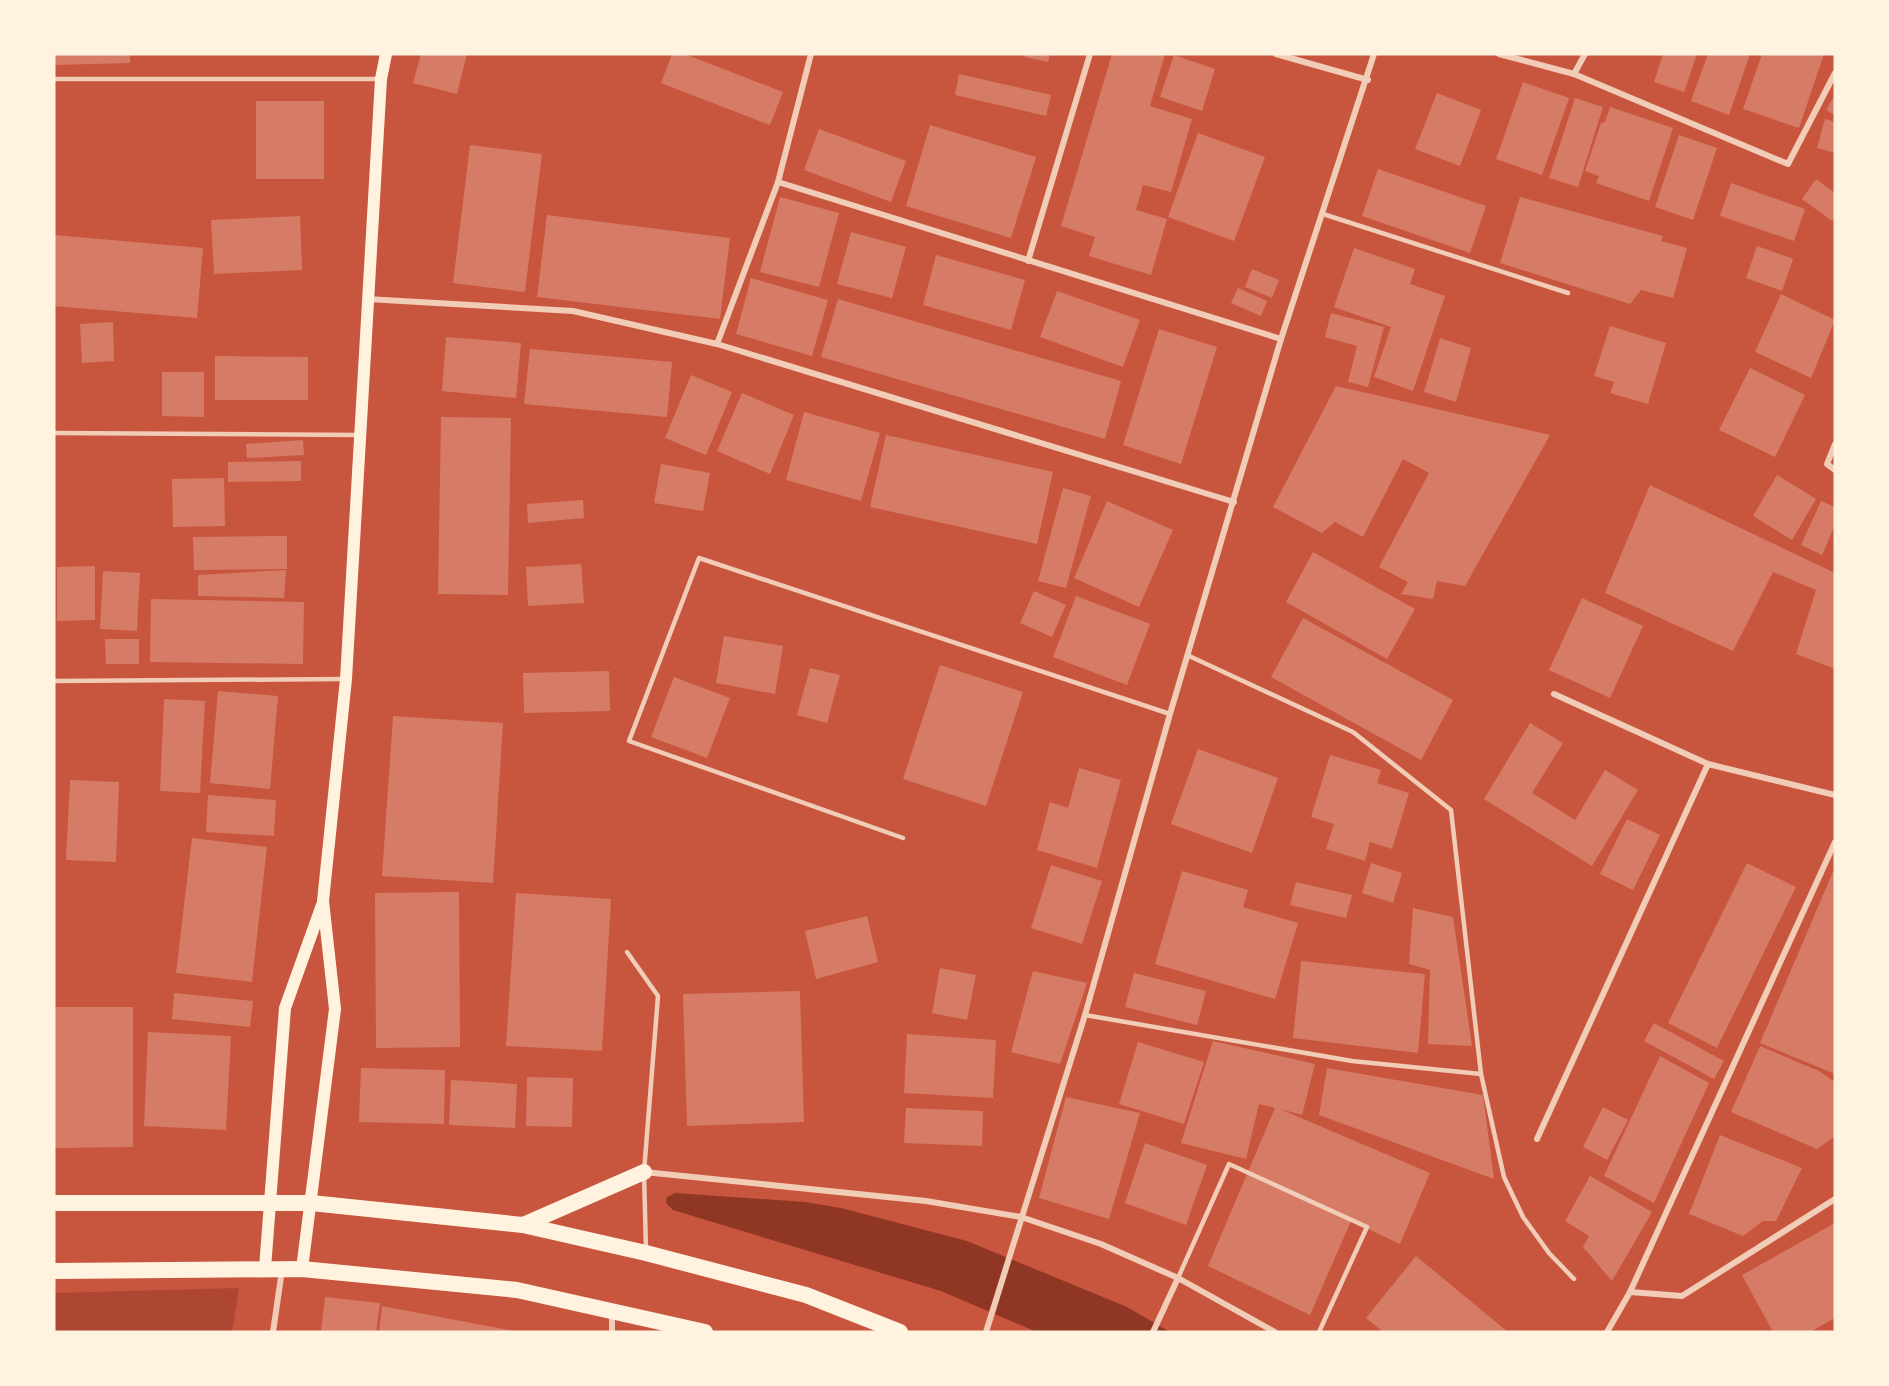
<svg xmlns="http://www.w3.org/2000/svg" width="1889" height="1386" font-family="Roboto,sans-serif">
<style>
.green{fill:#ae4732}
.water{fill:#8f3625}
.building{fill:#d67c66}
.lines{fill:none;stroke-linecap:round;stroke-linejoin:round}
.service{stroke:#f1ccb7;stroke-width:4.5}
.minor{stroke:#f1ccb7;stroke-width:6}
.secondary{stroke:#fff3e0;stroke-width:12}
.trunk{stroke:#fff3e0;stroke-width:16}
</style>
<rect width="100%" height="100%" fill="#c8553d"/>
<polygon class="green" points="239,1288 232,1332 54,1332 54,1293"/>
<polygon class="water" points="675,1193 805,1202 841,1208 967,1241 1127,1307 1170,1332 1037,1332 941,1291 673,1210 666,1203 667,1197"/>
<g class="building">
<polygon points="54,54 130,54 130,63 54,65"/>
<polygon points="421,54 467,54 457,94 413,83"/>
<polygon points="672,54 685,54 783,92 770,125 661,83"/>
<polygon points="1025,54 1050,54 1048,62 1025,57"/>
<polygon points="1112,54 1165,54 1150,106 1192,119 1171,192 1143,185 1136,210 1167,219 1151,275 1089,256 1095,237 1061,226"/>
<polygon points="1663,54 1697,54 1684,92 1654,82"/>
<polygon points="1708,54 1750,54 1729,115 1691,101"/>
<polygon points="1762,54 1824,54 1799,128 1743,109"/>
<polygon points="1174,55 1215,69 1202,111 1160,97"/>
<polygon points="959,74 1051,95 1046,116 955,95"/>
<polygon points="1523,82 1569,98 1542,175 1496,159"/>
<polygon points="1437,93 1481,110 1460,166 1415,149"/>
<polygon points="1835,95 1835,115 1826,110"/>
<polygon points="1575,98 1603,107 1578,187 1549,178"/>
<rect x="256" y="101" width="68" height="78"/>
<polygon points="1610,107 1673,128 1649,201 1596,183 1599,176 1585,171 1601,123 1605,122"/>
<polygon points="1825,119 1835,122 1835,153 1817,148"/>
<polygon points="930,125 1036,157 1011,238 906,206"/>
<polygon points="819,129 906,161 891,202 804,170"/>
<polygon points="1198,133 1265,157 1234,241 1168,217"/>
<polygon points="1679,135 1717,148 1693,220 1655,207"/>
<polygon points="470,145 542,154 525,292 453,283"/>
<polygon points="1378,169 1486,206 1470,253 1362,216"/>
<polygon points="1816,179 1835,193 1835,217 1832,221 1802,199"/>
<polygon points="1731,183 1805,209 1794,241 1720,216"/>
<polygon points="780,197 839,213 819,287 760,272"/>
<polygon points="1520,197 1663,236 1661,241 1687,248 1673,298 1641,290 1630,304 1500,263"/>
<polygon points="547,215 730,238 720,319 537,297"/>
<polygon points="300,216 302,270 214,274 211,220"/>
<polygon points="851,232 906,247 892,298 837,284"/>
<polygon points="54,235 203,248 197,318 54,306"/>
<polygon points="1757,246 1793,259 1782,291 1746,278"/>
<polygon points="1354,248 1415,269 1410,284 1445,296 1413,391 1374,377 1391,327 1334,307"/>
<polygon points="936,255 1025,280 1011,330 923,305"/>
<polygon points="1252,269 1279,280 1272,298 1245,287"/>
<polygon points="751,278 828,300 812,356 736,334"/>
<polygon points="1238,288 1267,301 1261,316 1231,303"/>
<polygon points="1057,291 1140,320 1123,367 1040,337"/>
<polygon points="1781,294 1835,320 1811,378 1755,352"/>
<polygon points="838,299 1121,381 1105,439 821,357"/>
<polygon points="1331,313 1384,327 1368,387 1348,382 1357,346 1325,337"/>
<polygon points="113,322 114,361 82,363 80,324"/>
<polygon points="1610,326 1666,343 1648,404 1610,393 1614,382 1594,376"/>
<polygon points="1159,329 1217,347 1181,464 1123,445"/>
<polygon points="446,337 521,343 516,398 442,391"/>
<polygon points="1440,338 1471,348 1456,402 1424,392"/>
<polygon points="530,349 672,362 667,417 524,404"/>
<polygon points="215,356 308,357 308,400 215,400"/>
<polygon points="1750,368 1805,395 1775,457 1719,430"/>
<polygon points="162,372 204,372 204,417 162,416"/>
<polygon points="691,375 732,392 706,455 665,438"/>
<polygon points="1336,386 1550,435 1465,586 1437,581 1433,599 1401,594 1408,582 1379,567 1429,473 1403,459 1363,537 1335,522 1322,533 1273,507"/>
<polygon points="742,393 794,415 770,474 717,451"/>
<polygon points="804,412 880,433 861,501 786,480"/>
<polygon points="441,417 511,418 508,595 438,594"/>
<polygon points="886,435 1053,472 1037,544 870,507"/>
<polygon points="303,440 304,455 247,458 246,444"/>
<polygon points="301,461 301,481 228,482 228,462"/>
<polygon points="661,464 710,473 703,511 654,503"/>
<polygon points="1777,475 1816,499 1792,540 1753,516"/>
<polygon points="224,478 225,526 173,527 172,479"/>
<polygon points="1650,485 1835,573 1835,669 1796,654 1816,590 1773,572 1733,651 1605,593"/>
<polygon points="1063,488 1091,496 1066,588 1038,581"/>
<polygon points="583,500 584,518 528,523 527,504"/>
<polygon points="1107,501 1173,530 1139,607 1074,578"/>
<polygon points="1821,501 1835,507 1835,525 1822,555 1801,545"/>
<polygon points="287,536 287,569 194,570 193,537"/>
<polygon points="1313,552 1415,609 1387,659 1286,602"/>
<polygon points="581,564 584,603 528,606 526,567"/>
<polygon points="95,566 95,620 57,621 57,567"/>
<polygon points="286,570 284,598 198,596 198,575"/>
<polygon points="103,571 140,573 137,631 100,629"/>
<polygon points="1034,591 1066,605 1052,637 1020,623"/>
<polygon points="1076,596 1150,624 1127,685 1053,657"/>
<polygon points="1582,598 1643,626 1610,698 1549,670"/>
<polygon points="151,599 304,602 303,664 150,662"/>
<polygon points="1303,618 1453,700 1421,760 1271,677"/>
<polygon points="724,636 783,646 775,694 716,683"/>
<polygon points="105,639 139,639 139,664 106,664"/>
<polygon points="940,665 1023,692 986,806 903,779"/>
<polygon points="810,668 840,675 827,723 797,715"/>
<polygon points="609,671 610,711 524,713 523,673"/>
<polygon points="674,677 730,698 707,758 651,737"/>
<polygon points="218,691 278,696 270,789 210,783"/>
<polygon points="164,699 205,701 200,793 160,791"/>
<polygon points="393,716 503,723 493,883 382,876"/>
<polygon points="1530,723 1563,743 1532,793 1575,820 1605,770 1638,790 1592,866 1484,799"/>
<polygon points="1198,749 1278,778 1252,853 1171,824"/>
<polygon points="1330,755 1381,770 1377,783 1409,793 1392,849 1370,842 1365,861 1326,849 1334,824 1311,817"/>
<polygon points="1079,768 1121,780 1097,868 1037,850 1050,802 1068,808"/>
<polygon points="70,780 119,782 116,862 66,860"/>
<polygon points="208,795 276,800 274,836 206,832"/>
<polygon points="1627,819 1660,835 1633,890 1600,874"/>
<polygon points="192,838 267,847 252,982 176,973"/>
<polygon points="1371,863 1402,873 1393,903 1362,893"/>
<polygon points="1747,863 1796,887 1717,1048 1668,1023"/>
<polygon points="1051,865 1102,881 1082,944 1031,928"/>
<polygon points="1835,867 1835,1074 1760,1043"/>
<polygon points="1182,871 1248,890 1243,907 1298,923 1275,999 1155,964"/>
<polygon points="1296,882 1352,895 1346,918 1290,905"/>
<polygon points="459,892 460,1047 376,1048 375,893"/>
<polygon points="516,893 611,899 602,1051 506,1046"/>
<polygon points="1413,908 1453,917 1472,1046 1428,1044 1430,970 1409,964"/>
<polygon points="867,916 878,962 816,979 805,931"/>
<polygon points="1301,961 1425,974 1418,1053 1293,1038"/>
<polygon points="940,968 976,975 967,1020 932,1013"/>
<polygon points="1033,971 1087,983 1060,1064 1011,1052"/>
<polygon points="1134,973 1206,991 1197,1025 1125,1007"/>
<polygon points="800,991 804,1122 687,1126 683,994"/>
<polygon points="174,993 253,1001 250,1027 172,1019"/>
<polygon points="54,1007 133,1007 133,1147 54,1148"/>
<polygon points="1654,1023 1724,1061 1714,1079 1644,1041"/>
<polygon points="148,1032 231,1036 226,1130 144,1126"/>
<polygon points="907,1034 996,1040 993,1098 904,1093"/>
<polygon points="1213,1041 1315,1064 1302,1115 1280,1109 1430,1173 1400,1244 1351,1221 1310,1315 1208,1266 1275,1108 1259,1104 1246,1159 1181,1143"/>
<polygon points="1138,1042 1204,1062 1184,1124 1119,1104"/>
<polygon points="1760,1046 1819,1071 1835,1082 1835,1136 1817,1149 1731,1112"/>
<polygon points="1660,1056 1709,1083 1654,1203 1604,1176"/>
<polygon points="361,1068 445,1070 444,1124 359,1122"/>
<polygon points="1327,1068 1483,1095 1494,1179 1319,1115"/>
<polygon points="527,1077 573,1078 572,1127 526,1126"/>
<polygon points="451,1080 517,1084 515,1128 449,1125"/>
<polygon points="1066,1097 1140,1113 1109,1219 1039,1198"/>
<polygon points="1603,1107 1628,1120 1607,1160 1583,1147"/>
<polygon points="906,1108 983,1111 982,1146 904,1143"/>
<polygon points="1720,1135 1802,1168 1776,1221 1763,1221 1743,1236 1689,1214"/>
<polygon points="1145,1143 1207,1165 1186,1225 1125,1203"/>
<polygon points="1590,1176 1652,1212 1612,1281 1583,1247 1589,1236 1565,1221"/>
<polygon points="1835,1223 1835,1318 1810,1332 1773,1332 1742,1275"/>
<polygon points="1416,1256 1508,1332 1383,1332 1366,1318"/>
<polygon points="325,1297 380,1303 376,1332 321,1332"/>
<polygon points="382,1306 514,1331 514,1332 379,1332"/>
</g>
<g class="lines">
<g class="service">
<polyline points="54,79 381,79"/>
<polyline points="1323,214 1568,293"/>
<polyline points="54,433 358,435"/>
<polyline points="1187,655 1353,732 1451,810 1481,1074 1504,1177 1523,1217 1549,1253 1574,1279"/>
<polyline points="54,681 345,679"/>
<polyline points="903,838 629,741 699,558 1170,714"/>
<polyline points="627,952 658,996 644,1172 646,1251"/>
<polyline points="1085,1015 1352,1061 1481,1074"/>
<polyline points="1178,1278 1229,1164 1367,1227 1319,1332"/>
</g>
<g class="minor">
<polyline points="1276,54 1368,80"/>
<polyline points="1499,54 1574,74 1788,164 1835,73"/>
<polyline points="1574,74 1585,54"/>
<polyline points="778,182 1281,339"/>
<polyline points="1028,261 1090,54"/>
<polyline points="367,299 573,311 717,344 1234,502"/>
<polyline points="717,344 778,182 811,54"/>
<polyline points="1835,444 1827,464 1835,470"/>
<polyline points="1554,694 1708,764 1835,795"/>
<polyline points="1537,1139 1708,764"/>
<polyline points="644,1172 926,1201 1021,1217 1101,1244 1178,1278 1275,1332"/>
<polyline points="1630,1292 1682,1296 1835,1199"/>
<polyline points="612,1314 612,1332"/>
<polyline points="273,1332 282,1270"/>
<polyline points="986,1332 1085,1015 1170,714 1281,339 1374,54"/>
<polyline points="1153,1332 1178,1278"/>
<polyline points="1607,1332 1630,1292 1835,842"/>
</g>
<g class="secondary">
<polyline points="265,1268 285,1008 322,905"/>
<polyline points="302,1269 335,1009 323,901 346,679 381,79 386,54"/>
</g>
<g class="trunk">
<polyline points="54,1203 311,1203 523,1225 646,1253 806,1295 900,1332"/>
<polyline points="523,1225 644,1172"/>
<polyline points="54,1271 302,1269 517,1290 705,1332"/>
</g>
</g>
<rect width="1889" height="1386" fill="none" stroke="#fff3e0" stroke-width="111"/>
</svg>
